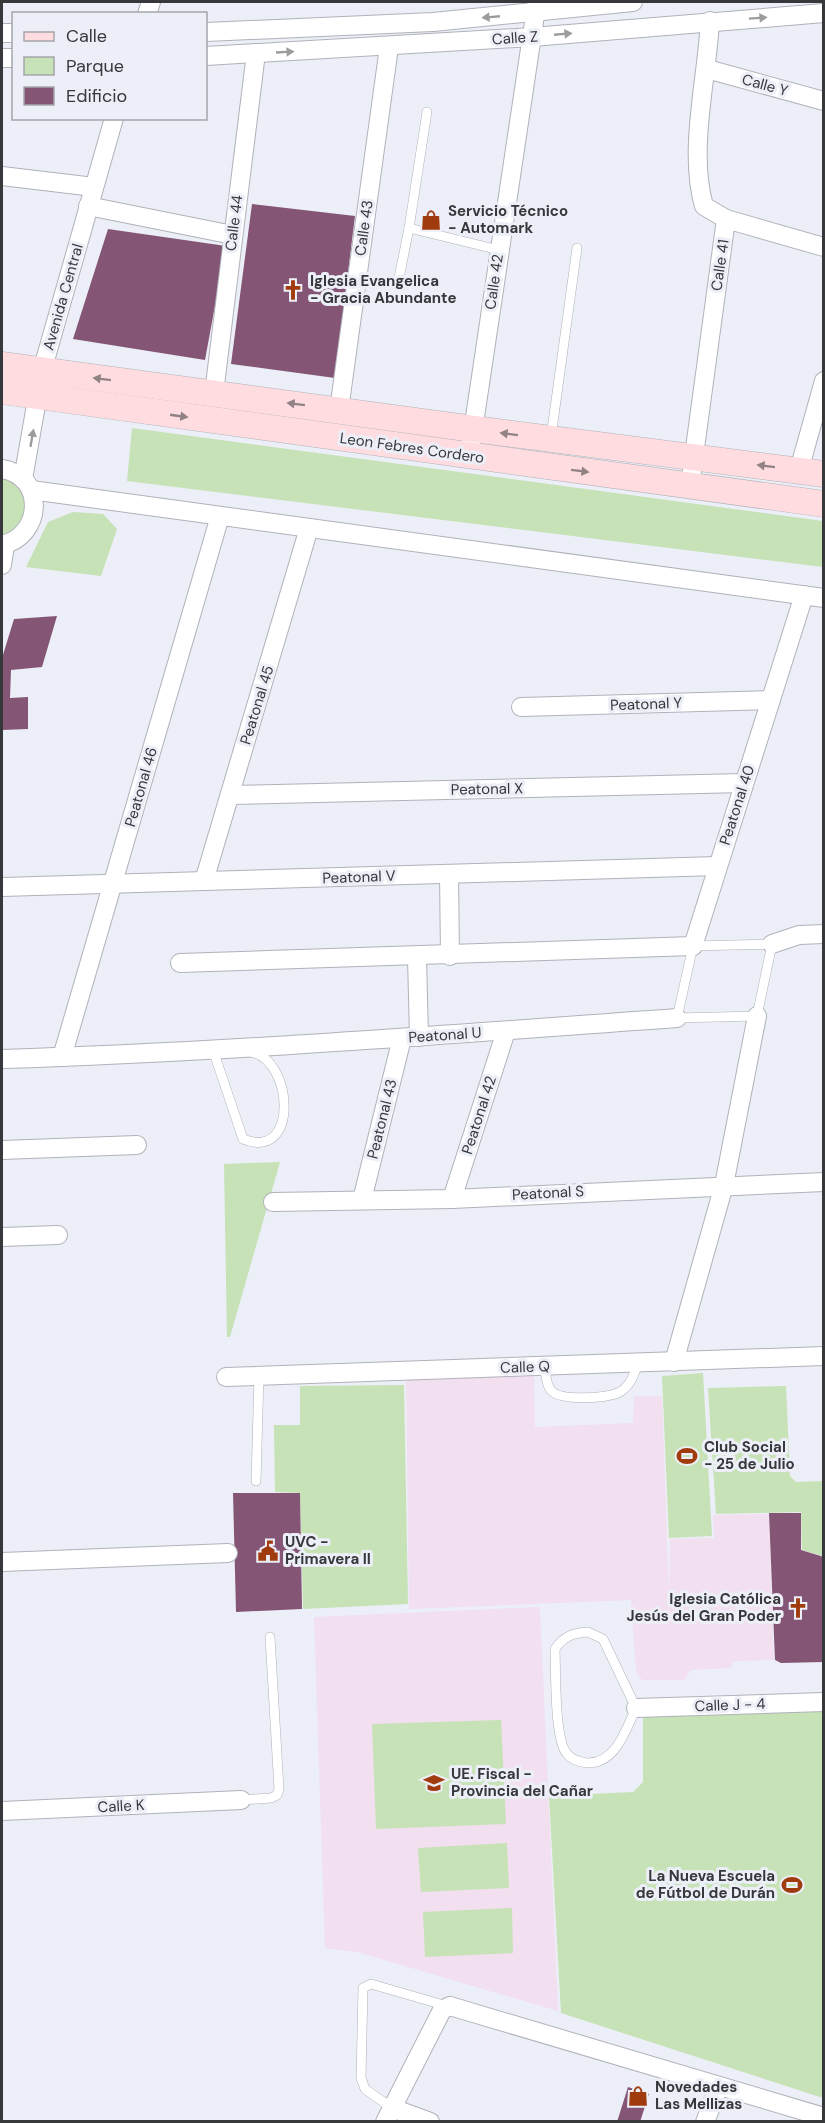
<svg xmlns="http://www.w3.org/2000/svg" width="825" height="2123" font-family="'DM Sans',sans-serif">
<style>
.education{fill:#f2dfef}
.green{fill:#c7e2b6}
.building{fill:#845575}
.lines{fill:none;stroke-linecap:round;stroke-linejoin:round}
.lane-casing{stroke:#b0b2ba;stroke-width:10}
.street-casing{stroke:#b0b2ba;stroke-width:20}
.secondary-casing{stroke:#b0b2ba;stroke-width:27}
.lane{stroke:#fff;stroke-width:9}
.street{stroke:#fff;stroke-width:18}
.secondary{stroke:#ffdce0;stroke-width:26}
.oneway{fill:#9b9c9e}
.oneway2{fill:#918286}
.labels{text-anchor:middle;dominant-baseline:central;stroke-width:6;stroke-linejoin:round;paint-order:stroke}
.street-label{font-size:15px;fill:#37383c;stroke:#eceff7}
.poi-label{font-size:15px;font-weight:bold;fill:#37383c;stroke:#eceff7;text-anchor:start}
</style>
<rect width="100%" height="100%" fill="#eceff7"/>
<g class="education">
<polygon points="534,1373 535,1427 633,1423 634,1396 662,1396 669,1598 670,1539 714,1538 713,1515 769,1514 774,1660 733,1661 731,1668 691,1670 684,1680 642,1680 636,1672 631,1600 409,1609 406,1375"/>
<polygon points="540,1607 558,2011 357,1952 325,1948 314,1617"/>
</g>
<g class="green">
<polygon points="132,428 823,521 823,567 127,481"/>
<polygon points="2,473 25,488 27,520 2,541"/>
<polygon points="73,512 103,514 117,529 101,576 26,567 48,522"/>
<polygon points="280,1162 230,1337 227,1337 224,1164"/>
<polygon points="703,1373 712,1536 669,1538 662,1376"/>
<polygon points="404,1385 408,1604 303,1609 300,1493 275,1492 274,1425 300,1425 300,1386"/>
<polygon points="786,1386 790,1476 796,1482 823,1481 823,1556 802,1550 801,1512 716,1514 708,1388"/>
<polygon points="823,1706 823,2098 561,2013 549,1796 633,1792 643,1782 643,1713"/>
<polygon points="501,1720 506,1824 376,1829 372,1724"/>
<polygon points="507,1843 509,1888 421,1892 418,1848"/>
<polygon points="512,1908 513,1953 425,1957 423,1912"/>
</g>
<g class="building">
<polygon points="252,204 355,216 335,378 231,364"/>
<polygon points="108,229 226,246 205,360 73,339"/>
<polygon points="57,616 42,667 11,670 10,698 28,697 28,729 2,730 2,658 14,619"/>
<polygon points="233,1493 300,1493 302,1609 236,1612"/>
<polygon points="769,1513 801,1513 801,1550 824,1557 824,1662 781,1663 775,1660"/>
<polygon points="628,2087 649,2094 640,2122 617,2122"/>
</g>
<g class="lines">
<g class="lane-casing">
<g id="lane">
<polyline points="427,112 409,228 499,250"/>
<polyline points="398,283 409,228"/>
<polyline points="551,437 577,248"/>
<polygon points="772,944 757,1016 677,1018 693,946"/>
<path d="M213 1050 243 1139C300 1162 293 1059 251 1052"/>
<path d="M544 1366C546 1373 546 1384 550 1389 558 1402 605 1398 618 1393 630 1387 634 1375 638 1363"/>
<polyline points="256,1481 259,1376"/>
<path d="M588 1632 603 1639 636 1708C626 1729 616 1764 587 1763 580 1762 572 1760 567 1754 554 1739 556 1670 555 1649 564 1636 573 1633 588 1632Z"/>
<polyline points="241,1800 271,1798 277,1795 279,1789 270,1637"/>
<polyline points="392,2108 365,2089 361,2078 363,1988 371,1984 447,2006"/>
</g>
</g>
<g class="street-casing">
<g id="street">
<polyline points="147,14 151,2"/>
<polyline points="206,32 433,22 633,2"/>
<polyline points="2,33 14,33"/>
<polyline points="206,56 532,37 824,13"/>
<polyline points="2,58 14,58"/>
<polyline points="707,69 824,101"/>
<polyline points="2,176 94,187"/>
<polyline points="88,206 233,235"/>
<polyline points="726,219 824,247"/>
<polyline points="214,393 256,53"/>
<polyline points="339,410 389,47"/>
<polyline points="469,457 537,2"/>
<path d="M2 469C46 476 43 536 2 545"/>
<polyline points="799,470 824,381"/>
<polyline points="23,479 42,371 114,118"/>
<path d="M690 485 726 219 704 206C688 151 707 79 710 21"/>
<polyline points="31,490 824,598"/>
<polyline points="2,565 5,545"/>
<polyline points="521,707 771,700"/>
<polyline points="230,795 744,783"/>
<polyline points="449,874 450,956"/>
<polyline points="204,881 309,528"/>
<polyline points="2,887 717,866"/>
<polyline points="772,944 799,935 824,934"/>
<polyline points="417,957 419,1037"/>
<polyline points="180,963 693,946 804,595"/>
<polyline points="62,1057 220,516"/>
<path d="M2 1059C227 1052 452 1034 677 1018"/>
<polyline points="2,1150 137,1145"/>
<polyline points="452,1199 506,1031"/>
<polyline points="362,1200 402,1038"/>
<polyline points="273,1202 452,1199 824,1182"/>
<polyline points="2,1237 58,1235"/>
<polyline points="674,1362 724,1185 757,1016"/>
<polyline points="226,1377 824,1356"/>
<polyline points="2,1562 228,1553"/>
<polyline points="636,1708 824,1702"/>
<polyline points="2,1811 241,1800"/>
<polyline points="392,2108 430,2122"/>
<polyline points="385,2122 442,2010 450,2006 824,2117"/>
<polyline points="705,2122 719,2086"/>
</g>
</g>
<g class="secondary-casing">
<g id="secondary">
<polyline points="2,365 474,429 824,474"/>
<polyline points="2,391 824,504"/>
</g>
</g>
<use href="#lane" class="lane"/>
<use href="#street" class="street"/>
<use href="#secondary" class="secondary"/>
</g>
<defs><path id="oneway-solid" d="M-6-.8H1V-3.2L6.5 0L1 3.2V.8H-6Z" transform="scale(1.5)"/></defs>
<g class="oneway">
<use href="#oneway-solid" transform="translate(491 17) rotate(175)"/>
<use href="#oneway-solid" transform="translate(758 18) rotate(-4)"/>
<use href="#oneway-solid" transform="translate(563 34) rotate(-5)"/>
<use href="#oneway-solid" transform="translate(285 52) rotate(-3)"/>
<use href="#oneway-solid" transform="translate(32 438) rotate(-80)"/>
</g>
<g class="oneway2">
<use href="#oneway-solid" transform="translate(102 379) rotate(-173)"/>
<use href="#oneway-solid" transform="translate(296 404) rotate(-173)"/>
<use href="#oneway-solid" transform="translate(179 416) rotate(8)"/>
<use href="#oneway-solid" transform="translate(509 434) rotate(-173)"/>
<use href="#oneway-solid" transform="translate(766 466) rotate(-173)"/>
<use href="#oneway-solid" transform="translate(580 471) rotate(7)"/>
</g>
<defs>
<g id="shop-bare" transform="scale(1.62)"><path d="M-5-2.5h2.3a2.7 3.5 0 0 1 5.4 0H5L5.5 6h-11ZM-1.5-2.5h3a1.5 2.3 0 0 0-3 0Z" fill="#a03b0d" stroke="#eceff7" stroke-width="2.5" paint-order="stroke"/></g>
<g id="church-bare" transform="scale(1.62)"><path d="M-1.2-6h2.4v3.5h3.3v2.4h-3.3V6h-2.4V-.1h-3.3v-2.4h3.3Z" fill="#a03b0d" stroke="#eceff7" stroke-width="2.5" paint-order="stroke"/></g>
<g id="stadium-bare" transform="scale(1.62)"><path d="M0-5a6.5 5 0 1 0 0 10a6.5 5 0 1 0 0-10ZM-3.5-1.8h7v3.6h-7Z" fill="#a03b0d" stroke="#eceff7" stroke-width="2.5" paint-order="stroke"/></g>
<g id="civic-bare" transform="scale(1.62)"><path d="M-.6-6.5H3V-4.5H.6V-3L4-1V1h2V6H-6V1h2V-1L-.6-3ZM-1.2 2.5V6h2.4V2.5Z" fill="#a03b0d" stroke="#eceff7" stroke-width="2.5" paint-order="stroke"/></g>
<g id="school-bare" transform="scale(1.62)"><path d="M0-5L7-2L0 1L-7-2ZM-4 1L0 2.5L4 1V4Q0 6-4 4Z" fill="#a03b0d" stroke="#eceff7" stroke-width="2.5" paint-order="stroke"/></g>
</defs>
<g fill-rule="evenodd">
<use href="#shop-bare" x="431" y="220"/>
<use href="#church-bare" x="293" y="290"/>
<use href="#stadium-bare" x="687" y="1456"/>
<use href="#civic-bare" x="268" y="1551"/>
<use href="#church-bare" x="798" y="1608"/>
<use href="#school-bare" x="434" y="1783"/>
<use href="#stadium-bare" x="792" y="1885"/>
<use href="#shop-bare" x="638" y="2096"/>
</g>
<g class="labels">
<g class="street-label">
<text transform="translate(515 38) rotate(-4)">Calle Z</text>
<text transform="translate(765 85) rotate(15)">Calle Y</text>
<text transform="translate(234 223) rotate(-83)">Calle 44</text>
<text transform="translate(364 228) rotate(-82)">Calle 43</text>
<text transform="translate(720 265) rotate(-82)">Calle 41</text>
<text transform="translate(494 282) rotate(-82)">Calle 42</text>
<text transform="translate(63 297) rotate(-74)">Avenida Central</text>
<text transform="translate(412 448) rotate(8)">Leon Febres Cordero</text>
<text transform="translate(646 704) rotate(-2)">Peatonal Y</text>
<text transform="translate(257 705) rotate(-73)">Peatonal 45</text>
<text transform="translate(141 787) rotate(-74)">Peatonal 46</text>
<text transform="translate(487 789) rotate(-1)">Peatonal X</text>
<text transform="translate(737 805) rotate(-72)">Peatonal 40</text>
<text transform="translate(359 877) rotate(-2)">Peatonal V</text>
<text transform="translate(445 1035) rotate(-4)">Peatonal U</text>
<text transform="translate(479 1115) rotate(-72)">Peatonal 42</text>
<text transform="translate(382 1119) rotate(-76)">Peatonal 43</text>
<text transform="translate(548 1193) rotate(-3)">Peatonal S</text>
<text transform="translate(525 1367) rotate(-2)">Calle Q</text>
<text transform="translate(730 1705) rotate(-2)">Calle J - 4</text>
<text transform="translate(121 1806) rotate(-3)">Calle K</text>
</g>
<g class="poi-label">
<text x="448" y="211">Servicio Técnico<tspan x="448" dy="17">- Automark</tspan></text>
<text x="310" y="281">Iglesia Evangelica<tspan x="310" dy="17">- Gracia Abundante</tspan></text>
<text x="704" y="1447">Club Social<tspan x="704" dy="17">- 25 de Julio</tspan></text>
<text x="285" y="1542">UVC -<tspan x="285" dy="17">Primavera II</tspan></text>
<text x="781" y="1599" text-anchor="end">Iglesia Católica<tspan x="781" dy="17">Jesús del Gran Poder</tspan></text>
<text x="451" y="1774">UE. Fiscal -<tspan x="451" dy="17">Provincia del Cañar</tspan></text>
<text x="775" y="1876" text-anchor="end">La Nueva Escuela<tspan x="775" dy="17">de Fútbol de Durán</tspan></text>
<text x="655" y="2087">Novedades<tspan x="655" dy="17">Las Mellizas</tspan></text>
</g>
</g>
<rect width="825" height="2123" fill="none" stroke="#37383c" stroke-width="6"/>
<rect x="12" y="12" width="195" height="108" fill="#eceff7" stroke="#a4a6ac" stroke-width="1.5"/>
<rect x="24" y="32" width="30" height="9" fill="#ffdce0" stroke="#a4a6ac" stroke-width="1.5"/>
<text x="66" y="42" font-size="18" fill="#37383c">Calle</text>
<rect x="24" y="57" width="30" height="18" fill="#c7e2b6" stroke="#a4a6ac" stroke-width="1.5"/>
<text x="66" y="72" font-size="18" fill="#37383c">Parque</text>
<rect x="24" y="87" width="30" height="18" fill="#845575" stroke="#a4a6ac" stroke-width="1.5"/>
<text x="66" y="102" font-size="18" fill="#37383c">Edificio</text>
</svg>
